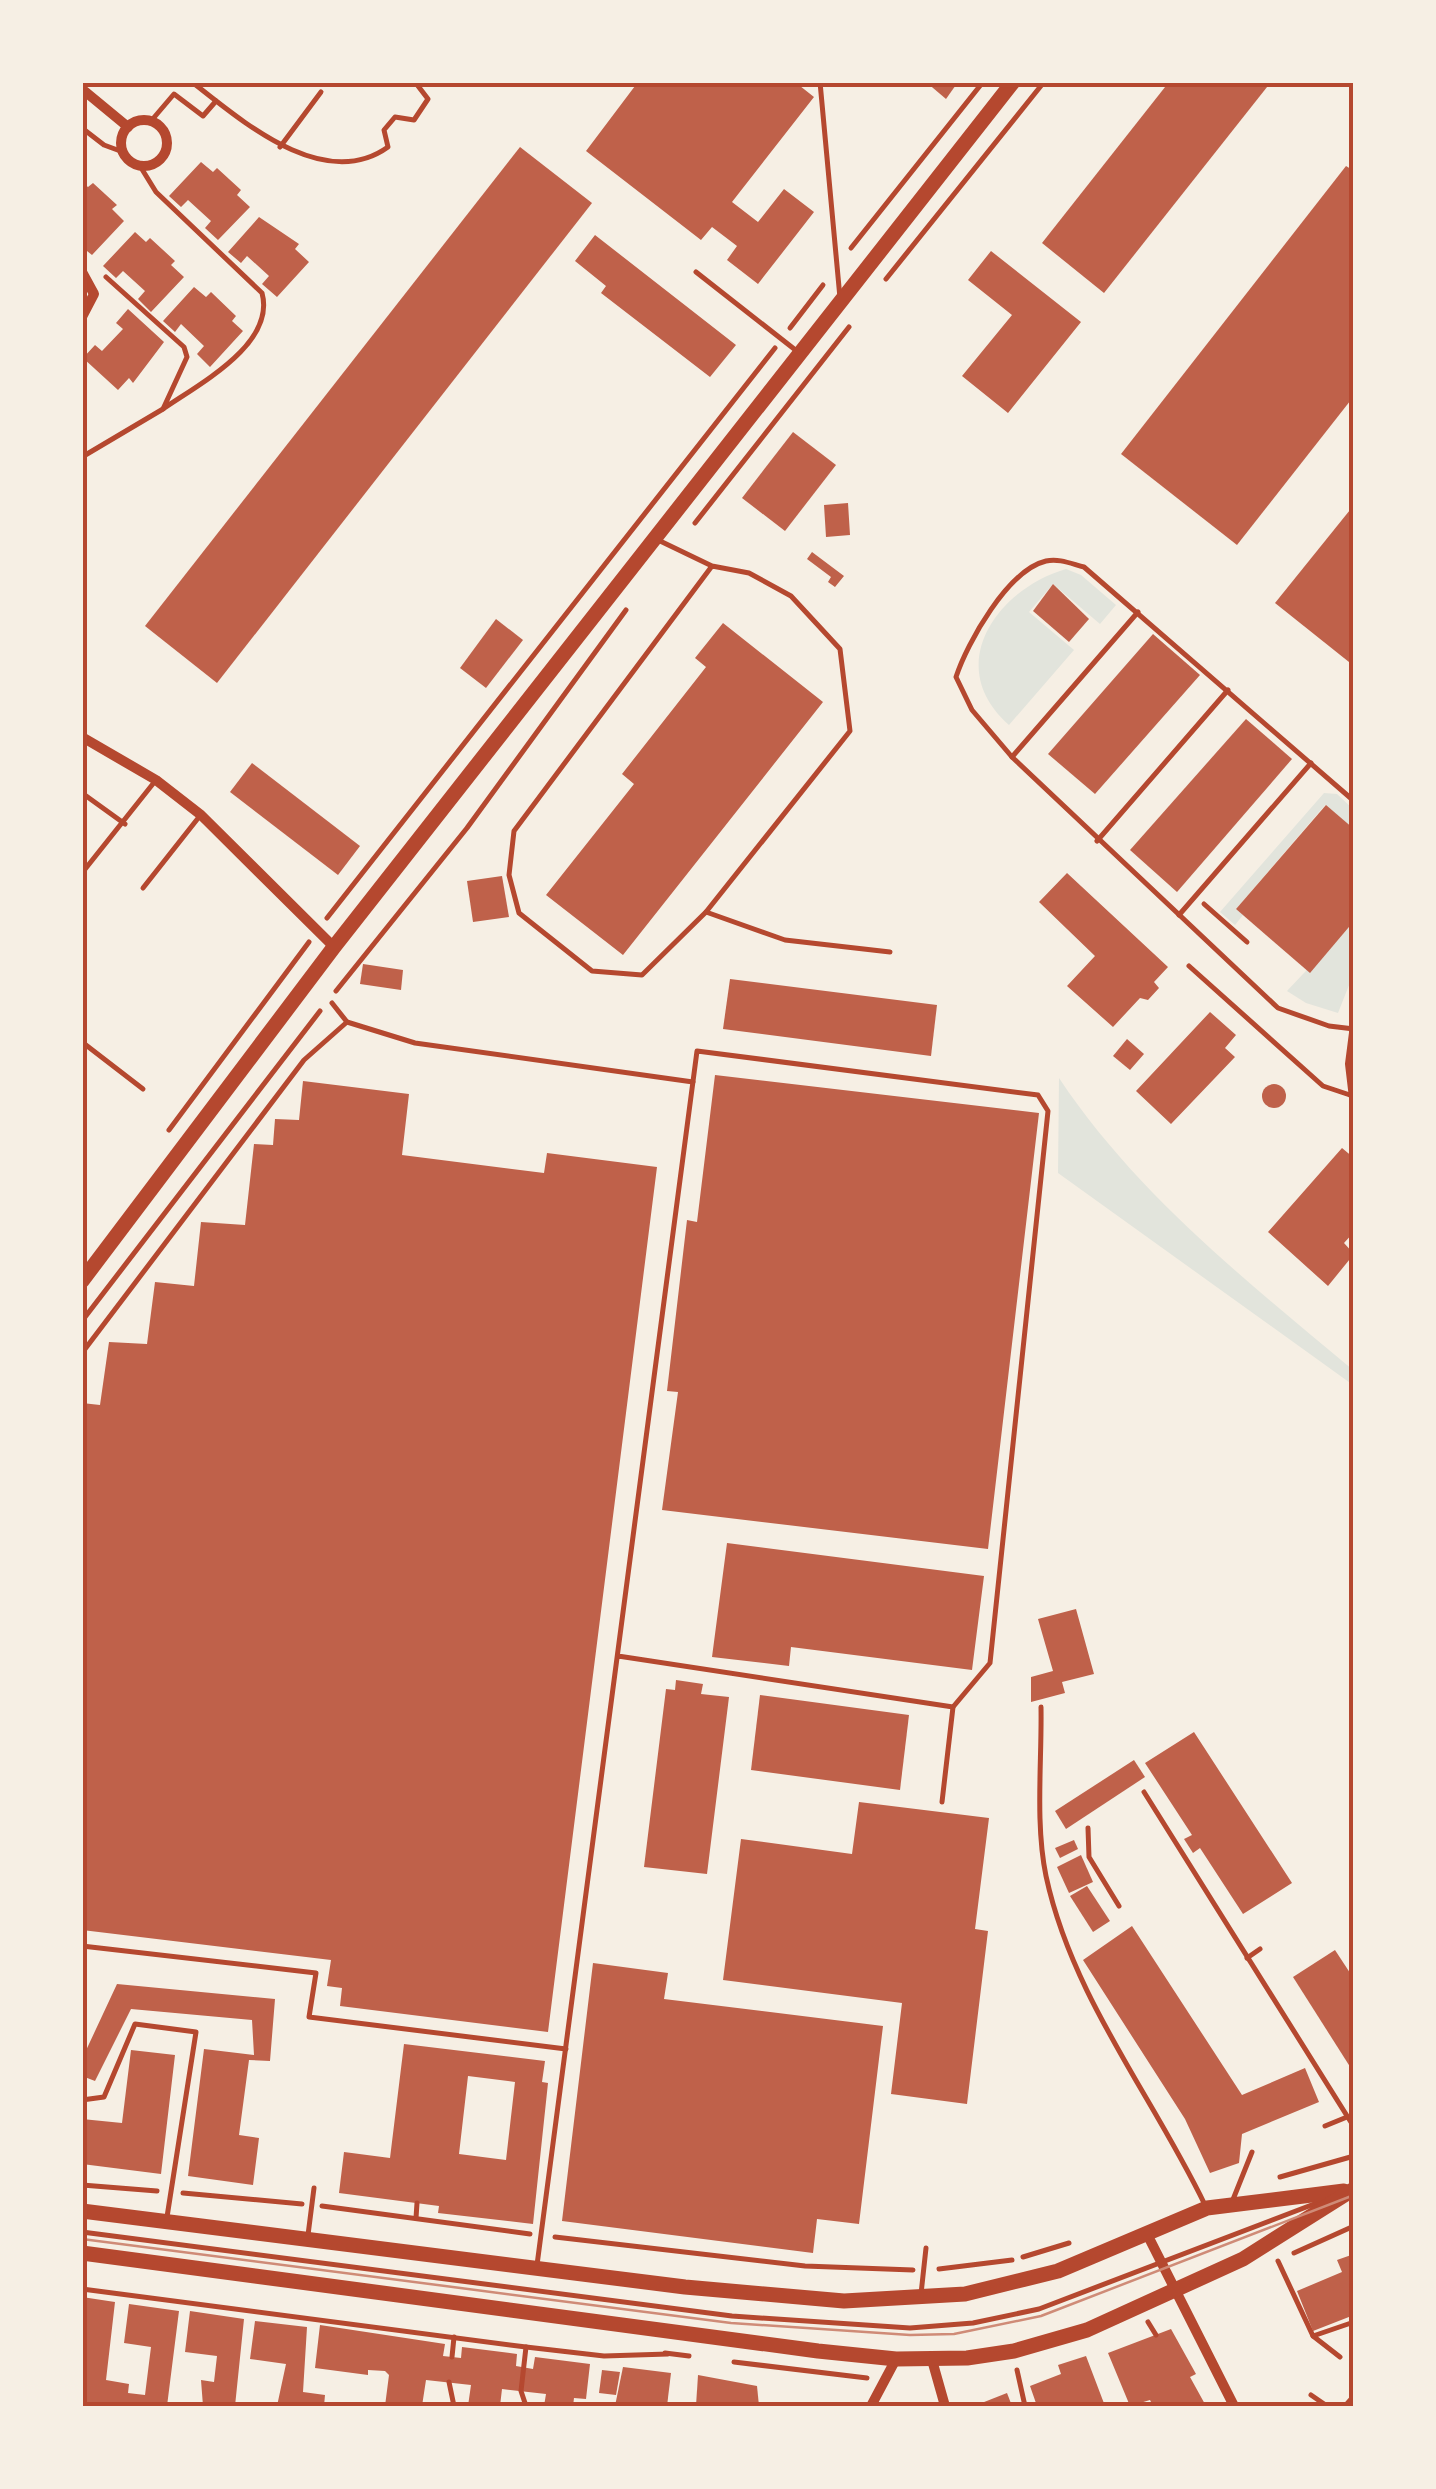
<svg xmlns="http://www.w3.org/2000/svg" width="1436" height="2489" font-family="'Source Sans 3',sans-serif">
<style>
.green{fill:#e2e4dc}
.building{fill:#bf614a;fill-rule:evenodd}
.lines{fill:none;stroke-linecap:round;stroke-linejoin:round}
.path{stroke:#b5482f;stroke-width:5}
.service{stroke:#b5482f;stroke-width:5}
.minor{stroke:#b5482f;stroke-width:10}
.secondary{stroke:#b5482f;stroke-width:15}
.tram{stroke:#cf8b77;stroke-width:2.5}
.neatline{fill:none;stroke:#b5482f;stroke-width:4}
</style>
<rect width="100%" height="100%" fill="#f6efe4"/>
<g class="green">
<path d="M1066 569 1081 575 1116 605 1100 624 1053 584 1029 612 1074 650 1009 725C942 666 997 589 1066 569Z"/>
<polygon points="1324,793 1337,794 1353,809 1353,829 1325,805 1236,909 1243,915 1235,925 1220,912"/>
<polygon points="1353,921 1353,975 1338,1013 1306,1003 1287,991"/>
<path d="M1059 1078C1136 1194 1248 1282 1353 1370V1385L1058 1173Z"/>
</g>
<g class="building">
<polygon points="638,82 795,82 814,97 732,202 758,222 784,189 814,212 758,284 727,260 737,246 712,227 701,240 586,151"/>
<polygon points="926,82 958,82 946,99"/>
<polygon points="1169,82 1271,82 1104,293 1042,243"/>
<polygon points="520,147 592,203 217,683 145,626"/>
<polygon points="201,162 213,172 217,168 241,190 237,195 250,207 218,240 205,228 211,221 188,200 181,207 169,196"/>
<polygon points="1346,166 1354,171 1354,396 1237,545 1121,454"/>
<polygon points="82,182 88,187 93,183 117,205 112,209 124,221 92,255 82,247"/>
<polygon points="259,217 299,244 295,249 309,262 277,297 262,284 269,276 247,256 241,263 228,252"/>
<polygon points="135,232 146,242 150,238 175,261 171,265 184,277 151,312 138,299 145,291 123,271 116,278 103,266"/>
<polygon points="595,235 736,345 710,377 601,293 606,286 575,261"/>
<polygon points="991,251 1081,322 1008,413 962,376 1012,315 968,280"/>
<polygon points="194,287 206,297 211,292 236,316 232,321 243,331 210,367 197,354 204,346 181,324 175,332 163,321"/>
<polygon points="128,309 164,342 133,383 129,378 118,390 83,358 95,345 102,351 123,329 116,323"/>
<polygon points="793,432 836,465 785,531 742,498"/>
<polygon points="848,503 850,535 826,537 824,505"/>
<polygon points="1354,505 1354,666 1275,603"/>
<polygon points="812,552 844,576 835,587 828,582 831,577 807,559"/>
<polygon points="1053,584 1089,619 1069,642 1033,611"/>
<polygon points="496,619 523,640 486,688 460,668"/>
<polygon points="723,623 823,702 623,955 546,895 634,784 622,774 706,667 695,658"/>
<polygon points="1153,634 1200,675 1095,794 1048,754"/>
<polygon points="1246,719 1292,759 1177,892 1130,850"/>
<polygon points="252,763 360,846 338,875 230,792"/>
<polygon points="1326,805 1354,829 1354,921 1310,973 1236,909"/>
<polygon points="1067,873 1168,967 1154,982 1159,988 1148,1000 1140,998 1113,1027 1067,986 1095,956 1039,902"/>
<polygon points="502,876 509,917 473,922 467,881"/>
<polygon points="363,964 403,970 401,990 360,984"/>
<polygon points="730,979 937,1005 931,1056 723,1029"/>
<polygon points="1210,1012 1236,1035 1225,1048 1235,1057 1171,1124 1136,1091"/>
<polygon points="1127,1039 1144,1054 1130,1070 1113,1056"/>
<polygon points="715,1075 1039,1113 988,1549 662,1510 678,1392 667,1391 687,1220 697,1222"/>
<polygon points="303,1081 409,1094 402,1155 544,1173 547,1153 657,1167 548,2032 340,2006 342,1988 327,1986 331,1960 82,1930 82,1403 100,1405 109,1342 147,1344 155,1282 194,1286 201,1222 245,1225 254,1144 273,1145 275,1119 299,1120"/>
<circle cx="1274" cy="1096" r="12"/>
<polygon points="1342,1148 1354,1158 1354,1232 1344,1243 1354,1254 1328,1286 1268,1232"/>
<polygon points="727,1543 984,1576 972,1670 791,1647 789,1666 712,1657"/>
<polygon points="1076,1609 1094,1674 1062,1682 1065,1693 1031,1702 1031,1677 1053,1671 1038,1619"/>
<polygon points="676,1680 703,1684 701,1694 729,1697 707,1874 644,1867 666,1689 675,1690"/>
<polygon points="760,1695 909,1715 900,1790 751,1770"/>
<polygon points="1194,1732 1292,1883 1243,1914 1200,1848 1193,1853 1184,1839 1192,1835 1145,1763"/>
<polygon points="1134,1760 1145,1777 1066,1829 1055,1811"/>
<polygon points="859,1802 989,1818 975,1929 988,1931 967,2104 891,2094 902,2003 723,1980 741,1839 852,1854"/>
<polygon points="1074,1840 1078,1849 1060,1858 1055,1848"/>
<polygon points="1081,1855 1093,1882 1069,1893 1057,1867"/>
<polygon points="1087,1886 1110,1921 1093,1932 1070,1896"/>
<polygon points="1132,1926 1242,2095 1305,2068 1319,2102 1242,2134 1239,2163 1210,2173 1185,2119 1083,1960"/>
<polygon points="1335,1950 1354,1979 1354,2073 1293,1977"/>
<polygon points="593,1963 668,1973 664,1999 883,2026 859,2224 817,2219 813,2253 562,2221"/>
<polygon points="117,1984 275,1999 270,2061 249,2060 239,2135 259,2138 253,2185 188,2176 204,2049 254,2055 252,2020 131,2009 95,2081 82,2076 82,2059"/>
<path d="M404 2044 545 2061 542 2082 548 2083 533 2224 438 2213 439 2206 339 2193 344 2152 390 2158ZM468 2076 515 2082 506 2160 459 2154Z"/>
<polygon points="131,2050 175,2055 161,2174 82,2164 82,2119 122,2123"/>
<polygon points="1354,2254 1354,2315 1313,2331 1297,2291 1342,2272 1337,2260"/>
<polygon points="82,2297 115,2302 106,2380 129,2384 128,2393 145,2395 151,2347 124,2343 129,2304 179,2311 167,2406 82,2406"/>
<polygon points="190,2311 244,2319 235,2406 203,2406 201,2380 214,2382 217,2356 185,2352"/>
<polygon points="255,2321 307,2327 303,2392 325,2395 324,2406 277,2406 286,2364 250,2359"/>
<polygon points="320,2325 445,2344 443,2356 461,2358 462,2347 517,2354 516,2366 533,2369 535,2357 590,2364 586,2399 574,2398 573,2406 544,2406 546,2394 502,2389 500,2406 468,2406 471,2385 426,2380 422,2406 385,2406 389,2375 385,2371 368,2370 368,2375 315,2368"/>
<polygon points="1171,2329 1196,2374 1190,2377 1206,2406 1153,2406 1150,2400 1130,2406 1108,2353"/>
<polygon points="1086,2356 1105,2406 1037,2406 1030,2386 1061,2374 1058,2365"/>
<polygon points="623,2367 671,2373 667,2406 615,2406"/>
<polygon points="602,2370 620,2372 616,2395 599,2393"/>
<polygon points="698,2375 757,2386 759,2406 696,2406"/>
<polygon points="1007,2393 1012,2406 974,2406"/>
</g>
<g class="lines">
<g class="path">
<path d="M192 82C242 121 324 193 388 147L384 130 395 117 414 120 428 99 415 82"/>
<polyline points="151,121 174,94 203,116 216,101"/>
<polyline points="280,147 321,92"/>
<polyline points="851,248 983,82"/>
<path d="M106 277 184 347 187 357 163 409C199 384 276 344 262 293L156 192 140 166"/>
<polyline points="886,279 1044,82"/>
<polyline points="790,328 823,285"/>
<polyline points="82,457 163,409"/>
<polyline points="695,523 849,327"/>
<polyline points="1204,904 1247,942"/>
<polyline points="327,918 775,348"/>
<polyline points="336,991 467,828 626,610"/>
<polyline points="169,1130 309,942"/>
<polyline points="82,1321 320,1011"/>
<polyline points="1280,2177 1354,2156"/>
<polyline points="82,2185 157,2191"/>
<polyline points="183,2193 302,2204"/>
<polyline points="322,2206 530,2234"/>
<polyline points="416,2218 417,2203"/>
<polyline points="555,2237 805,2266 913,2270"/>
<polyline points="1294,2253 1354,2226"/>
<polyline points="1023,2257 1069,2243"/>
<polyline points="1278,2261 1313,2336 1340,2357"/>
<polyline points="939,2269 1012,2260"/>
<polyline points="82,2289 526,2347 604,2356 668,2354"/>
<polyline points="1148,2322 1156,2335"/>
<polyline points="1313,2336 1354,2322"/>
<polyline points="526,2347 521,2391 526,2406"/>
<polyline points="665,2353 689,2356"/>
<polyline points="452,2357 454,2337"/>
<polyline points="734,2362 867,2378"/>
<polyline points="1017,2370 1025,2406"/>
<polyline points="449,2382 454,2406"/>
<polyline points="1311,2395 1327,2406"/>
<polyline points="1345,2406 1354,2396"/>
</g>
<g class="service">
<polyline points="820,82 840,298"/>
<polyline points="82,128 104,145 123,152"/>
<polyline points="696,272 798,352"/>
<polyline points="658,540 712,566 749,573 791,596 840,649 850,731 706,912 642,975 592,971 519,913 509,875 514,831 712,566"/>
<polyline points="1012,757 1138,612"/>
<polyline points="82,793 125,824"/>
<path d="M1354 801 1084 567C1072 564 1059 558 1046 561 1008 570 967 643 956 677L972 710 1012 757 1278 1008 1329 1026 1354 1029"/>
<polyline points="1097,841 1228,690"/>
<polyline points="82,873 156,780"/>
<polyline points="143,888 199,817"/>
<polyline points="706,912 785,940 890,952"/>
<polyline points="1179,915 1311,763"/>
<polyline points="1189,966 1323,1086 1353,1096"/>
<polyline points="332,1003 347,1022 415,1043 693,1082"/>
<polyline points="82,1042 143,1089"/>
<polyline points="82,1353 304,1060 347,1022"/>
<path d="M1041 1707C1042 1761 1035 1823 1046 1876 1072 1997 1152 2095 1205 2205"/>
<polyline points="1144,1792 1354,2127"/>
<polyline points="942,1802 953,1707"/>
<polyline points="1088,1828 1089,1857 1119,1906"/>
<polyline points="82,1946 316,1973 309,2017 566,2049"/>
<polyline points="1247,1958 1260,1949"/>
<polyline points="82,2100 104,2097 135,2024 196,2032 167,2217"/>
<polyline points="1325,2126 1347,2117"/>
<polyline points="1232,2202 1252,2152"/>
<polyline points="82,2232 732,2316 910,2328 973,2323 1039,2309 1322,2201"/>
<polyline points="308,2235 314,2188"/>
<polyline points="537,2265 697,1051 1038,1095 1048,1111 990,1663 953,1707 618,1656"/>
<polyline points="921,2294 926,2248"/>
</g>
<g class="minor">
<polyline points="82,89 128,127"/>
<circle cx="144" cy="143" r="23"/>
<polyline points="82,272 94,294 82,317"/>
<polyline points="82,737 156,780 201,815 334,947"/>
<polyline points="1354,1033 1350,1064 1354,1098"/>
<polyline points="1147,2234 1234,2406"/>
<polyline points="932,2360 945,2406"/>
<polyline points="871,2406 896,2359"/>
</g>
<g class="secondary">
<polyline points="82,1281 334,947 1013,82"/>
<polyline points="82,2211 685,2287 844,2301 965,2294 1058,2271 1207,2208 1344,2191"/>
<polyline points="82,2253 818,2351 896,2359 967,2358 1014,2351 1087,2330 1243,2259 1354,2189"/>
</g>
<polyline class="tram" points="82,2239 731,2323 910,2335 954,2334 1041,2316 1354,2195"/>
</g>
<rect width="1436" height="2489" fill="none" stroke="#f6efe4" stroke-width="170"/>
<rect x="85" y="85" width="1266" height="2319" class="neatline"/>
</svg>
